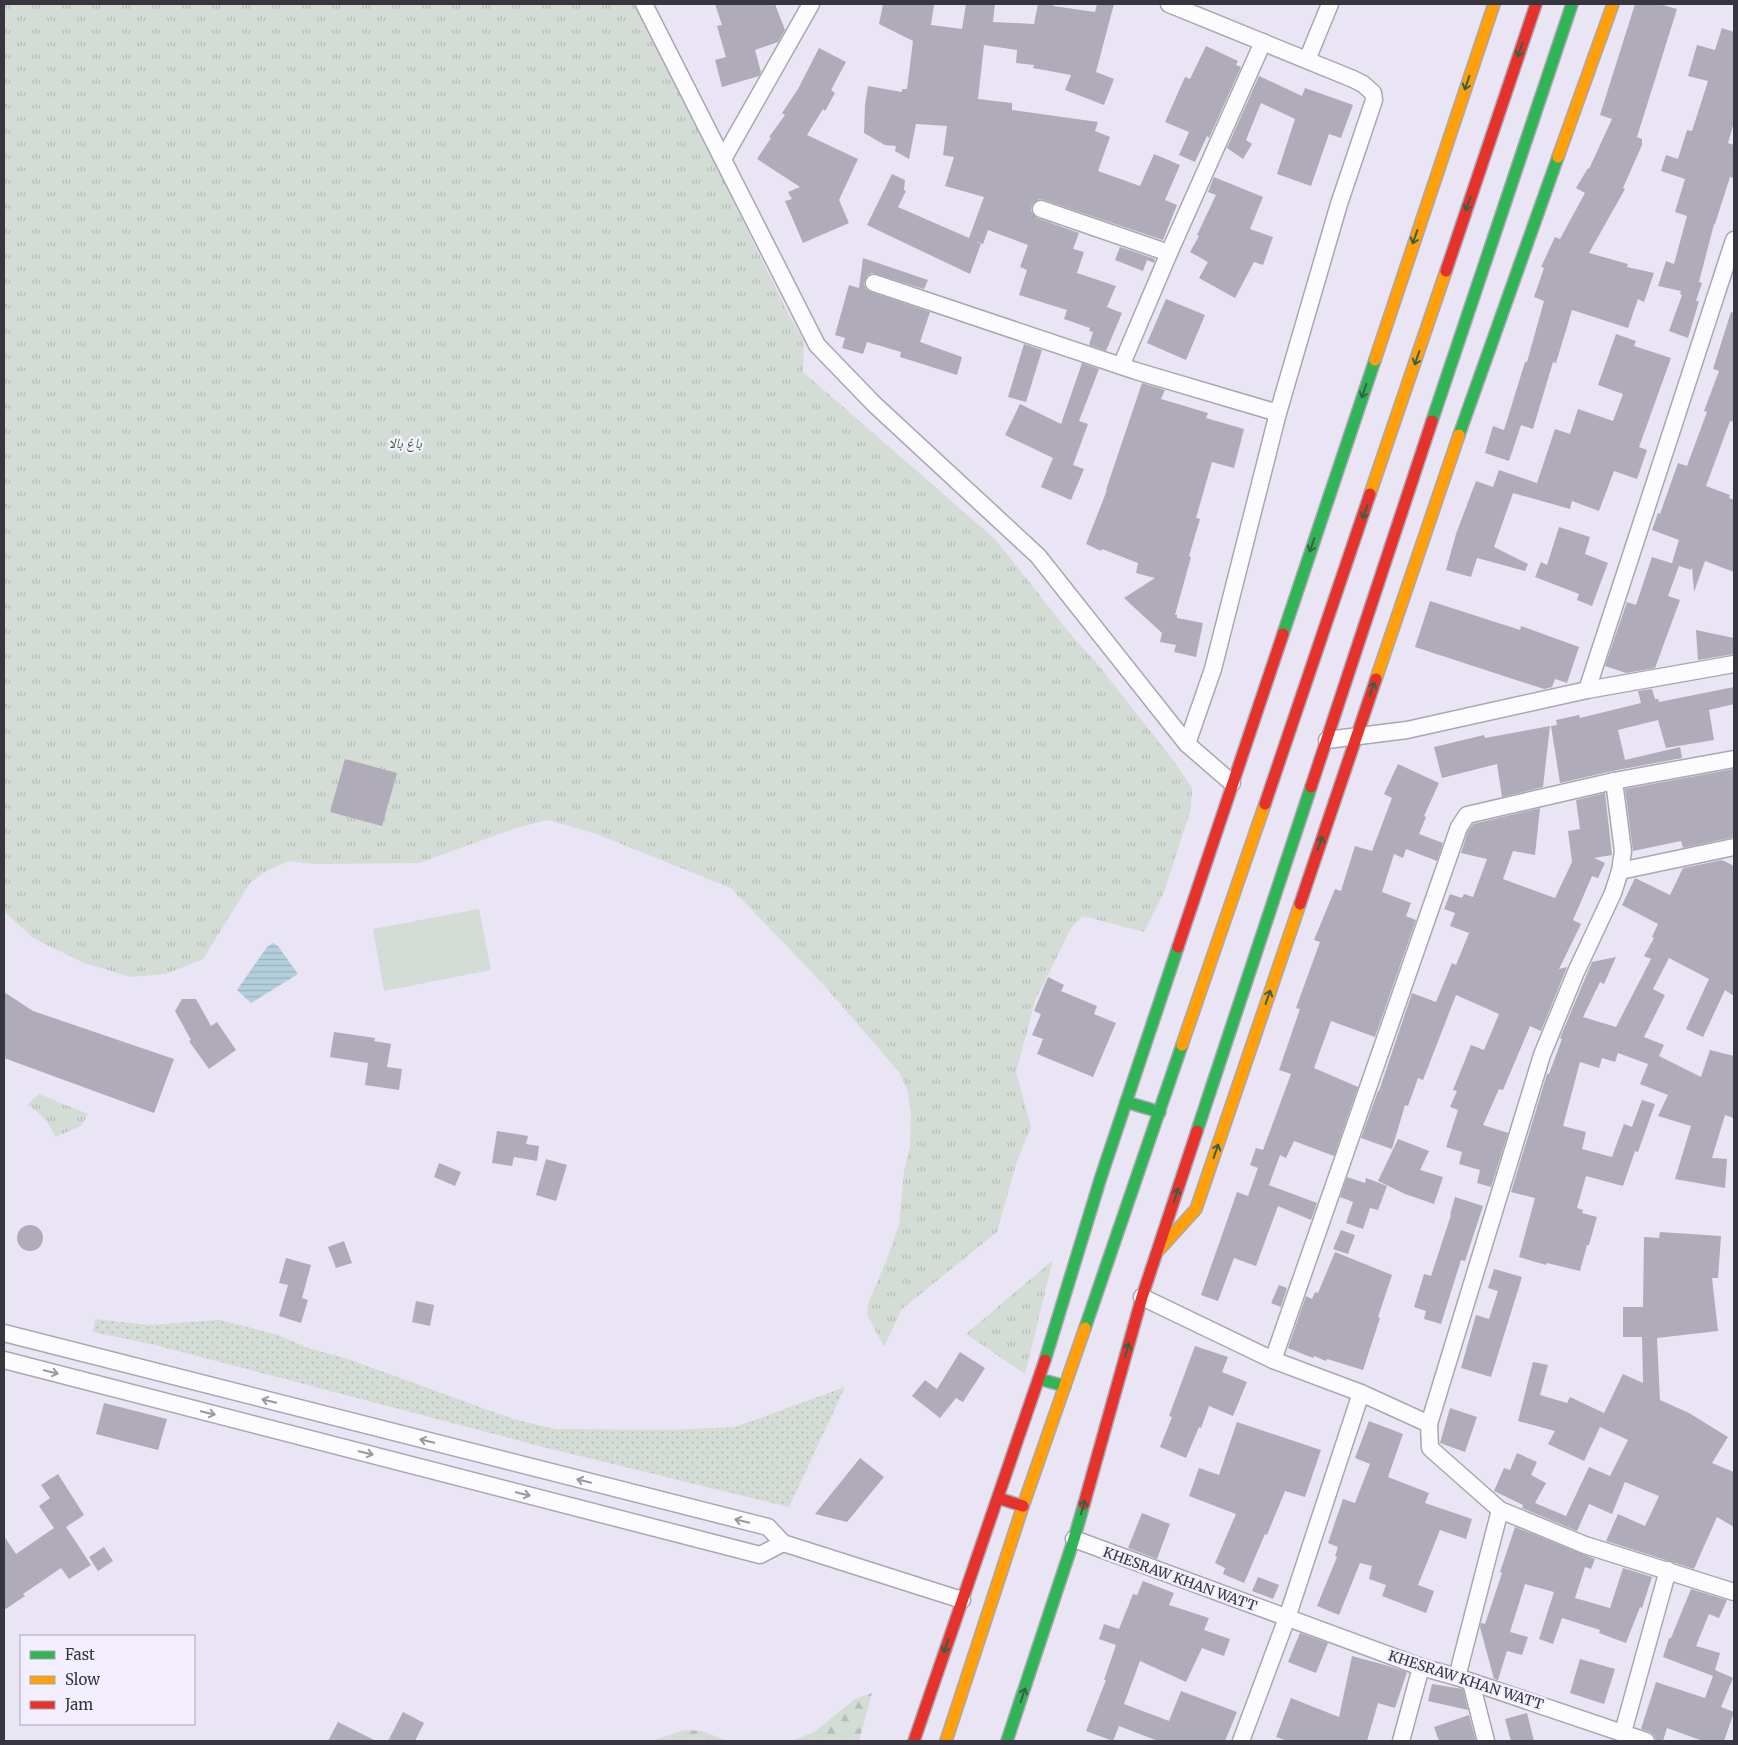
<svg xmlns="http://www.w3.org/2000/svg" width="1738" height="1745" font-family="Merriweather,'Noto Naskh Arabic',serif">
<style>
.grass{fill:url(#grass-tufts)}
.forest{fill:url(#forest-firs)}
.garden{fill:url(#garden-dots)}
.pitch{fill:#d3dcd5}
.water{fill:url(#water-rules)}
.building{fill:#afabb8}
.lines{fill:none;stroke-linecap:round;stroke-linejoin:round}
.street-casing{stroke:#aaa6b2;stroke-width:19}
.fast-casing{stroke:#aaa6b2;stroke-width:14}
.slow-casing{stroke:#aaa6b2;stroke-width:14}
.jam-casing{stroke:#aaa6b2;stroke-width:14}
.street{stroke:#fcfbfd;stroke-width:16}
.fast{stroke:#30b455;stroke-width:11}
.slow{stroke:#ff9f0a;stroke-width:11}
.jam{stroke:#e5322d;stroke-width:11}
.oneway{stroke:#356147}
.oneway2{stroke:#9a989e}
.labels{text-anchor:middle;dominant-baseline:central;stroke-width:5;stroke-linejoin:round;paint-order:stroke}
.park-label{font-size:14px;font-style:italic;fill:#3d5e33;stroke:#f3efff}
.street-label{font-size:14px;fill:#37353f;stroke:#f3efff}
</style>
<defs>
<pattern id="grass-tufts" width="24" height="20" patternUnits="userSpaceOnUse" patternTransform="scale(1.25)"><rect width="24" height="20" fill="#d3dcd5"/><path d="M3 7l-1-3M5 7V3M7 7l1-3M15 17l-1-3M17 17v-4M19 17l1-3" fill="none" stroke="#b6bdb8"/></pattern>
<pattern id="forest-firs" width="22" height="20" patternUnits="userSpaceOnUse" patternTransform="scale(1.25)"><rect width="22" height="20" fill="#d3dcd5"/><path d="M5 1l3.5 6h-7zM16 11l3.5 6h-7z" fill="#b6bdb8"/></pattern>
<pattern id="garden-dots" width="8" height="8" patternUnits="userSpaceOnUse" patternTransform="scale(1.25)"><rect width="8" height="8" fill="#d3dcd5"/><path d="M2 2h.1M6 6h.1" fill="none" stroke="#b6bdb8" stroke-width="1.8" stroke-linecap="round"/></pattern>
<pattern id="water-rules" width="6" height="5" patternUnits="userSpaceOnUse" patternTransform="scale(1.25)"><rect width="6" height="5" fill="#b2cfdb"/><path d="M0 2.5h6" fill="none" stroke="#9ab2bd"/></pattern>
</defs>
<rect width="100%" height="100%" fill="#eae5f4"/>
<g class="grass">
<polygon points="4,4 642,4 741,217 791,319 804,341 803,372 995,539 1076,641 1096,662 1176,764 1192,788 1191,809 1164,892 1144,932 1083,916 1071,928 1035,1001 1016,1072 1031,1127 1016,1164 997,1232 902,1309 884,1347 867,1314 868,1305 891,1248 899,1224 904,1171 910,1146 911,1113 907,1089 899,1072 823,984 731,888 594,833 547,820 513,829 419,863 314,864 288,861 263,873 250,883 203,959 166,974 131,977 84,963 33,938 4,911"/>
<path d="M39 1094 88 1114 81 1126 55 1137C49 1122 41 1113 27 1105Z"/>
<polygon points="1053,1260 1025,1374 966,1334"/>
</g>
<g class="forest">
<polygon points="872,1693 859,1741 791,1741 814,1732 855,1699"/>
<polygon points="684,1730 702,1731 728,1741 652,1741"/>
</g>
<polygon class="garden" points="95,1319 148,1325 220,1320 278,1335 308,1348 348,1359 513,1419 555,1429 671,1430 735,1427 845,1387 789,1507 543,1447 151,1344 93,1332"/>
<polygon class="pitch" points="479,909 491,970 384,991 373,929"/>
<polygon class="water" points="273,943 278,946 298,974 251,1003 237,990 267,947"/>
<g class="building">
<polygon points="715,4 775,4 785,30 778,42 755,50 761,72 759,76 722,87 715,60 726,57 717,26 722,25"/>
<polygon points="883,4 934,4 931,25 962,29 966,4 995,4 993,22 1034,24 1038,4 1054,4 1053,6 1095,12 1097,4 1114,4 1096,72 1114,79 1104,105 1065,90 1071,75 1033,68 1034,65 1016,63 1017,50 984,45 978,99 1012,103 1012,110 1098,122 1095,131 1110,137 1098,171 1140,186 1154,154 1180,165 1165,200 1177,205 1163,240 1044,200 1039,199 1032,205 1031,211 1037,218 1079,233 1073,249 1084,252 1077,273 1116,286 1107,307 1122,313 1106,351 1089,345 1093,332 1089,331 1090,328 1064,319 1067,310 1019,295 1027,270 1020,267 1028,245 988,230 983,244 974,241 981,244 970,274 867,225 892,174 905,180 904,190 906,191 898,207 969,238 984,197 945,186 954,157 943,155 947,126 916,124 909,159 895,151 896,146 885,145 864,133 865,105 868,86 902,92 902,89 907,89 913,41 879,24"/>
<polygon points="1635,4 1659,4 1677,9 1637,137 1642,139 1642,145 1623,188 1625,189 1589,253 1628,264 1627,267 1654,273 1644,302 1638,299 1628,328 1572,310 1556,363 1553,362 1533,429 1521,425 1509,461 1485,453 1493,426 1504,430 1525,362 1527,362 1544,301 1534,297 1544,268 1541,267 1555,237 1560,239 1585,193 1576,188 1588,168 1589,169 1612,119 1600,115"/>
<polygon points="1722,28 1734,32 1734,122 1728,143 1734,145 1734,178 1730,177 1715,224 1714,224 1699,282 1702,283 1696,301 1699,301 1688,338 1669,331 1682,295 1680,294 1681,291 1658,286 1666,261 1674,264 1687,216 1675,212 1685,179 1661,171 1666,155 1678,159 1687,130 1692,131 1708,81 1688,76 1697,45 1715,50"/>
<polygon points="1206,46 1238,61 1236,65 1241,67 1209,138 1207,136 1195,162 1179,155 1189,132 1165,122 1185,77 1190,79"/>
<polygon points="819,48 846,62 831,90 835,93 825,111 823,109 807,135 858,159 839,200 849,223 803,243 785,201 792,199 788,192 800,187 757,159 771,138 769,137 785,115 782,113 798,89"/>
<polygon points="1259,76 1302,96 1305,88 1353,105 1341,138 1329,134 1311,186 1277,174 1295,119 1261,103 1246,140 1252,144 1243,159 1227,148"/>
<polygon points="1214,177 1263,197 1250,229 1273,237 1263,265 1254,262 1235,298 1199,278 1208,262 1190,252 1199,236 1197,235 1216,195 1208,192"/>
<polygon points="1120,247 1155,259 1154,263 1147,260 1143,271 1115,260"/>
<polygon points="863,258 928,280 924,289 872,273 867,276 864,284 866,289 871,292 930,312 920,342 962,357 957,375 900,357 901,352 867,342 863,354 842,348 845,338 835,335 849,285 859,288"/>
<polygon points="1166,299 1205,315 1186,360 1147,343"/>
<polygon points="1731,312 1734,313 1734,422 1730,421 1706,486 1730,495 1729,498 1734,500 1734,572 1705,561 1694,592 1692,567 1691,570 1679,566 1668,596 1680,600 1655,668 1626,673 1605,666 1627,602 1636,605 1652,557 1674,564 1672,563 1679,540 1652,530 1658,513 1660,514 1678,463 1687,466 1707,412 1704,411 1719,371 1713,369"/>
<polygon points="1616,334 1636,341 1634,346 1671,358 1639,447 1647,450 1637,479 1614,471 1599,511 1572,501 1570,509 1513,493 1494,547 1528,564 1525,571 1477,558 1471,577 1446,570 1456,534 1476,481 1493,487 1499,470 1537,483 1555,429 1570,434 1578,409 1613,421 1623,394 1598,385"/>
<polygon points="1024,344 1042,350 1026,402 1008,397"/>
<polygon points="1082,363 1099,369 1079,421 1088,424 1073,465 1084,469 1071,500 1041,487 1053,458 1005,435 1020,404 1061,424"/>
<polygon points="1142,383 1165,390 1161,399 1208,413 1206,418 1244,429 1234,468 1212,462 1196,518 1200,519 1189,556 1191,557 1175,615 1177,615 1177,618 1203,623 1196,657 1174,652 1176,645 1160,642 1162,633 1124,598 1155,578 1136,573 1138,563 1102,549 1101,551 1086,544 1107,490 1106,490"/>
<polygon points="1559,527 1590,537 1585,554 1608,563 1592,606 1577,600 1579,594 1535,577 1541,562 1547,565"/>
<polygon points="1430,601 1520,630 1521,626 1579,647 1567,683 1555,679 1552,687 1544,689 1415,647"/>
<polygon points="1696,630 1734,638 1734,654 1698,660"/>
<polygon points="1734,687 1734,704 1709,710 1714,740 1666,748 1658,720 1618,730 1625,760 1680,747 1682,758 1612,771 1560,783 1551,726 1557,725 1556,720 1579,715 1580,718 1641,703 1638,691 1652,689 1655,699 1658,699 1659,702"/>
<polygon points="1550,726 1543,787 1502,797 1497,764 1442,778 1434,747 1484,735 1485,738"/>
<polygon points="345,759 397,773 382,826 330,812"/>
<polygon points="1398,764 1439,783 1424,816 1426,817 1419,834 1443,843 1437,861 1406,849 1403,858 1394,854 1382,892 1411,903 1406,916 1416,920 1375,1037 1331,1021 1314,1068 1358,1087 1334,1156 1294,1141 1286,1158 1280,1155 1269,1185 1317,1203 1311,1220 1278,1206 1256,1266 1234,1258 1218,1301 1201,1295 1237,1192 1248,1196 1258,1168 1250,1165 1256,1148 1263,1150 1291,1074 1279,1070 1300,1009 1296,1008 1320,942 1314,940 1335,889 1341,891 1355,846 1372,851 1392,798 1384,794"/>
<polygon points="1734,769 1734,837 1683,848 1681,841 1633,851 1625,789"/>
<polygon points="1605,793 1612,855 1594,858 1605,863 1598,878 1592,876 1573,920 1581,924 1559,969 1567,967 1541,1031 1530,1026 1503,1090 1499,1089 1483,1125 1508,1133 1491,1187 1477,1183 1480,1170 1459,1164 1462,1152 1446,1147 1458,1110 1450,1107 1457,1091 1453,1090 1471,1045 1484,1050 1499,1014 1456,995 1423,1080 1418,1078 1408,1106 1405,1105 1392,1149 1361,1138 1378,1091 1379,1091 1412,993 1436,1002 1452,963 1456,965 1469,933 1450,926 1455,913 1444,909 1450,894 1462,898 1464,894 1473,897 1487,859 1461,853 1468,831 1473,824 1540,808 1535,855 1513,851 1503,879 1555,898 1572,862 1568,831 1580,829 1576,800"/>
<polygon points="1722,860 1734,866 1734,996 1725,990 1703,1037 1686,1029 1709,979 1669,958 1653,989 1665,995 1644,1037 1664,1045 1659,1056 1701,1077 1710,1050 1734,1056 1734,1118 1725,1115 1712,1158 1727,1159 1725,1188 1675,1179 1691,1126 1658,1116 1668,1095 1640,1084 1648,1064 1618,1053 1615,1062 1602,1058 1599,1068 1580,1062 1563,1126 1586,1132 1582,1149 1612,1157 1624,1124 1632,1127 1642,1100 1655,1104 1638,1152 1635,1151 1623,1186 1586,1176 1577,1208 1583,1210 1582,1213 1597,1217 1589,1245 1587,1245 1580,1271 1547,1263 1546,1265 1519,1257 1535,1198 1511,1192 1547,1074 1549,1074 1562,1039 1560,1038 1592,962 1616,957 1604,984 1600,982 1583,1017 1616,1027 1651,959 1644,956 1654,938 1652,937 1658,924 1622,905 1635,878 1670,895 1683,868"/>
<polygon points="1048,977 1064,985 1061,991 1097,1006 1094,1014 1116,1023 1093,1077 1037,1054 1043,1039 1032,1035 1041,1014 1034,1011"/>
<polygon points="4,992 33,1011 174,1059 154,1113 4,1058"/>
<polygon points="182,999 196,999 211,1026 217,1022 236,1050 209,1069 189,1041 191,1040 175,1011"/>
<polygon points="334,1032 375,1038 374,1041 391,1044 387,1067 402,1069 399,1090 365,1085 368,1063 330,1057"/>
<polygon points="497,1131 528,1136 526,1144 539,1146 537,1161 514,1157 512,1166 492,1163"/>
<polygon points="1398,1139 1429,1151 1420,1170 1443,1177 1434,1204 1405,1194 1378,1181"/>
<polygon points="546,1159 567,1165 556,1201 536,1195"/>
<polygon points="439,1163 461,1172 455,1186 434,1177"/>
<polygon points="1347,1177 1365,1183 1366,1178 1387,1186 1378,1210 1370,1208 1363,1229 1346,1223 1353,1202 1340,1197"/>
<polygon points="1455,1197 1483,1206 1465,1261 1461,1260 1441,1324 1424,1319 1426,1311 1414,1307 1424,1274 1431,1276 1451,1215 1450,1215"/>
<circle cx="30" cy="1238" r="13"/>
<polygon points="1341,1230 1355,1235 1348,1254 1333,1249"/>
<polygon points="1660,1232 1721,1236 1718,1278 1712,1278 1718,1331 1657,1338 1660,1400 1689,1413 1728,1437 1712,1463 1734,1472 1734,1527 1717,1517 1694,1569 1606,1541 1618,1514 1645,1526 1659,1496 1625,1482 1612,1514 1589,1504 1577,1531 1522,1508 1523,1505 1494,1491 1504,1468 1510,1470 1517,1453 1537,1462 1531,1475 1546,1483 1535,1503 1566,1516 1589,1467 1610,1476 1628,1440 1600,1427 1584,1461 1548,1444 1555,1431 1518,1421 1533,1362 1548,1365 1540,1395 1567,1403 1570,1397 1604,1413 1623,1374 1643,1383 1642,1337 1623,1337 1623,1307 1643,1307 1644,1237 1659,1238"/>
<polygon points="344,1241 352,1263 336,1268 328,1247"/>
<polygon points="1335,1252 1392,1275 1378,1317 1380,1318 1363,1370 1327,1359 1326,1361 1314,1356 1313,1358 1288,1348 1306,1296 1312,1299 1315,1292 1318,1293"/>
<polygon points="286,1258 311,1265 302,1298 308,1300 301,1323 279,1316 288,1285 279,1283"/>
<polygon points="1494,1269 1522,1277 1491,1377 1461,1368 1476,1315 1489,1319 1498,1291 1488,1288"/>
<polygon points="1279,1285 1287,1288 1281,1307 1271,1303"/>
<polygon points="416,1301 434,1305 430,1326 412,1322"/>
<polygon points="1195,1346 1228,1357 1222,1372 1247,1382 1233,1416 1209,1406 1201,1428 1199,1427 1186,1458 1160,1447 1172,1417 1169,1416"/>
<polygon points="960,1352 985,1368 963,1402 956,1398 940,1418 912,1396 925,1380 937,1389"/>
<polygon points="104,1403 167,1419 158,1450 96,1434"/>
<polygon points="1450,1408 1477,1417 1465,1452 1440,1443"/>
<polygon points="1369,1421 1403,1434 1388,1477 1429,1493 1425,1503 1472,1519 1466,1539 1440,1530 1418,1585 1434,1591 1426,1613 1382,1596 1386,1585 1369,1579 1372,1566 1360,1563 1339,1615 1317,1606 1337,1557 1335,1556 1338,1547 1328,1543 1343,1499 1355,1503 1370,1464 1355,1458"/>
<polygon points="1237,1422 1321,1450 1305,1497 1285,1491 1267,1535 1265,1534 1244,1583 1223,1574 1225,1568 1215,1563 1236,1514 1189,1496 1199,1468 1219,1475"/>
<polygon points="860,1458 884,1477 847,1522 815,1514"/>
<polygon points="58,1474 84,1515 66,1527 91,1565 69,1579 61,1568 23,1594 25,1596 4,1610 4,1536 16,1554 54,1528 39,1506 50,1498 41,1485"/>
<polygon points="1142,1513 1170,1524 1157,1559 1128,1548"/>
<polygon points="1515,1527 1595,1559 1591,1569 1585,1567 1575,1598 1610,1608 1623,1568 1652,1577 1642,1608 1640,1607 1626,1643 1599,1633 1600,1630 1562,1618 1553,1644 1539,1639 1554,1592 1525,1584 1510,1632 1528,1637 1522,1655 1507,1651 1498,1680 1494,1679 1480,1627 1481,1623 1485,1624 1502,1573 1500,1572"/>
<polygon points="104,1547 113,1561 98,1571 89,1557"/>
<polygon points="1258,1577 1279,1585 1273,1599 1252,1591"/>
<polygon points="1143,1581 1174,1593 1169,1605 1209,1618 1204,1630 1230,1639 1224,1656 1202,1648 1186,1682 1140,1661 1124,1704 1169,1721 1181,1691 1237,1712 1225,1741 1158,1741 1119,1726 1113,1741 1086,1731 1106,1680 1104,1680 1116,1645 1099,1639 1104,1624 1119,1629 1133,1594 1137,1595"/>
<polygon points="1691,1589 1727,1600 1719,1618 1709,1614 1696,1646 1720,1653 1715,1670 1733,1678 1721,1707 1734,1712 1724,1741 1703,1741 1667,1728 1663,1741 1660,1741 1656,1740 1654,1735 1650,1732 1641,1729 1656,1682 1705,1698 1713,1676 1663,1657 1669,1638 1671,1638"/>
<polygon points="1300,1633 1328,1643 1316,1673 1288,1662"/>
<polygon points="1352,1656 1385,1665 1407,1672 1395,1708 1378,1703 1367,1741 1288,1741 1276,1737 1291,1698 1339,1717"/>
<polygon points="1580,1659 1615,1669 1604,1704 1570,1693"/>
<polygon points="1432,1684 1463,1689 1468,1710 1428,1701"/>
<polygon points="403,1712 424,1723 415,1741 388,1741"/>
<polygon points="1527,1713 1534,1741 1511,1741 1505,1719"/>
<polygon points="1469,1715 1476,1741 1439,1741 1434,1727"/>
<polygon points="338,1722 376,1741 328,1741"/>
</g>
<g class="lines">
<g class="street-casing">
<g id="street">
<polyline points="644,4 817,345 874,404 1038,556 1187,744 1232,783"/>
<polyline points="1169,4 1353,79 1363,84 1373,93 1374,100 1339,204 1278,413 1213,669 1187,744"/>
<polyline points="1307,60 1330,4"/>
<polyline points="723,159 811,4"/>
<polyline points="1041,209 1169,253"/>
<polyline points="874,283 1136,371 1278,413"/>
<polyline points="1121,366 1169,253 1263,42"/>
<polyline points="1587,690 1734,240"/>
<polyline points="1327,740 1407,730 1587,690 1734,664"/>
<polyline points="1620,871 1734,847"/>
<polyline points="1142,1297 1273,1360 1361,1393 1429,1424 1430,1448 1500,1510 1585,1545 1734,1592"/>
<polyline points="4,1333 768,1527 783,1543 962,1600"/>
<polyline points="4,1360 760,1555 783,1543"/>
<polyline points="1273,1360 1459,827 1467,815 1614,781 1734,759"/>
<polyline points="1429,1424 1542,1055 1576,972 1613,893 1620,871 1623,851 1614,781"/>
<polyline points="1074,1539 1421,1667 1457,1677 1646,1741"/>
<polyline points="1457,1677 1500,1510"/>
<polyline points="1471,1682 1486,1741"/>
<polyline points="1241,1741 1287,1618 1361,1393"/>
<polyline points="1401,1741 1421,1667"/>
<polyline points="1626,1741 1623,1732 1668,1570"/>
</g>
</g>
<g class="fast-casing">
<g id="fast">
<polyline points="1432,421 1572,4"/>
<polyline points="1459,435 1558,157"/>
<polyline points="1283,634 1375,360"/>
<polyline points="1126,1102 1160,1112"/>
<polyline points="1197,1131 1311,787"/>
<polyline points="1085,1328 1182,1045"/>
<polyline points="1045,1360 1101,1177 1178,947"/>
<polyline points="1039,1379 1065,1386"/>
<polyline points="1007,1741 1074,1539 1084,1504"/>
</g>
</g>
<g class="slow-casing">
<g id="slow">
<polyline points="1558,157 1613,4"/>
<polyline points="1375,360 1494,4"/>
<polyline points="1370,494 1446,271"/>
<polyline points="1376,679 1459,435"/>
<polyline points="1182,1045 1265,804"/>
<polyline points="1158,1251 1196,1209 1300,904"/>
<polyline points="946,1741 1023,1506 1085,1328"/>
</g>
</g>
<g class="jam-casing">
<g id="jam">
<polyline points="1446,271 1536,4"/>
<polyline points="1311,787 1432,421"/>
<polyline points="1265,804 1370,494"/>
<polyline points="1300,904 1376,679"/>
<polyline points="1178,947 1283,634"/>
<polyline points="998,1498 1023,1506"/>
<polyline points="1084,1504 1142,1297 1197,1131"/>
<polyline points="914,1741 1045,1360"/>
</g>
</g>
<use href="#street" class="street"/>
<use href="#fast" class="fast"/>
<use href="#slow" class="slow"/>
<use href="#jam" class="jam"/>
</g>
<defs><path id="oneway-shaft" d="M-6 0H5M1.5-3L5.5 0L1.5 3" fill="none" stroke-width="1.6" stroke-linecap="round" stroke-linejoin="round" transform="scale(1.25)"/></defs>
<g class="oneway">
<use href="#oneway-shaft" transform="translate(1520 50) rotate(109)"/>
<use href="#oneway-shaft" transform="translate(1467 83) rotate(109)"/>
<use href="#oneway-shaft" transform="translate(1468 204) rotate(109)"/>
<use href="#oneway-shaft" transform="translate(1415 237) rotate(109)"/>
<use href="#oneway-shaft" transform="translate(1417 358) rotate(109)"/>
<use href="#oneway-shaft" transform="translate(1364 391) rotate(109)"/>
<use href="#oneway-shaft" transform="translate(1365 512) rotate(109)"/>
<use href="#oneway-shaft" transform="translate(1312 545) rotate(109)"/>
<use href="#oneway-shaft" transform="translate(1372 689) rotate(-71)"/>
<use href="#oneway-shaft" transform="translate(1320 843) rotate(-71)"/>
<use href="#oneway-shaft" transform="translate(1268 997) rotate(-71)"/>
<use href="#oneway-shaft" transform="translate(1216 1151) rotate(-71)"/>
<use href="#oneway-shaft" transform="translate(1176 1195) rotate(-72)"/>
<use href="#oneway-shaft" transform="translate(1127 1350) rotate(-74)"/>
<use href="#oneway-shaft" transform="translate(1083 1507) rotate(-74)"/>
<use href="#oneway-shaft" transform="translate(946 1646) rotate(109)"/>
<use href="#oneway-shaft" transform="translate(1023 1695) rotate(-72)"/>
</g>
<g class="oneway2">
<use href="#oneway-shaft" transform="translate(51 1372) rotate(14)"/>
<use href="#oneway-shaft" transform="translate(269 1401) rotate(-166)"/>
<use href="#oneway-shaft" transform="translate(208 1413) rotate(14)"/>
<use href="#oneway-shaft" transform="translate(427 1441) rotate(-166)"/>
<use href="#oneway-shaft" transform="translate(366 1453) rotate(14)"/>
<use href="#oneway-shaft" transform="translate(584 1481) rotate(-166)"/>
<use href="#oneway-shaft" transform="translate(523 1494) rotate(14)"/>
<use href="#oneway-shaft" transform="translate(742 1521) rotate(-166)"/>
</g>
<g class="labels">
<g class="park-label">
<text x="405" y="443">باغ بالا</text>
</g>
<g class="street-label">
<text transform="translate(1180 1579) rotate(20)">KHESRAW KHAN WATT</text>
<text transform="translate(1466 1680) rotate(18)">KHESRAW KHAN WATT</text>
</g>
</g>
<rect width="1738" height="1745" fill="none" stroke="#37353f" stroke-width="10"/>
<rect x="20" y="1635" width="175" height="90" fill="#f3efff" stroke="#a8a5b2"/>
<rect x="30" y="1651" width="25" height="8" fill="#30b455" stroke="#a8a5b2"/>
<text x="65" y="1660" font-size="15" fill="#37353f">Fast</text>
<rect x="30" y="1676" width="25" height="8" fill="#ff9f0a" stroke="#a8a5b2"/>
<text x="65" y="1685" font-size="15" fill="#37353f">Slow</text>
<rect x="30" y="1701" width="25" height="8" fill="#e5322d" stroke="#a8a5b2"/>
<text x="65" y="1710" font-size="15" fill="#37353f">Jam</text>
</svg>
